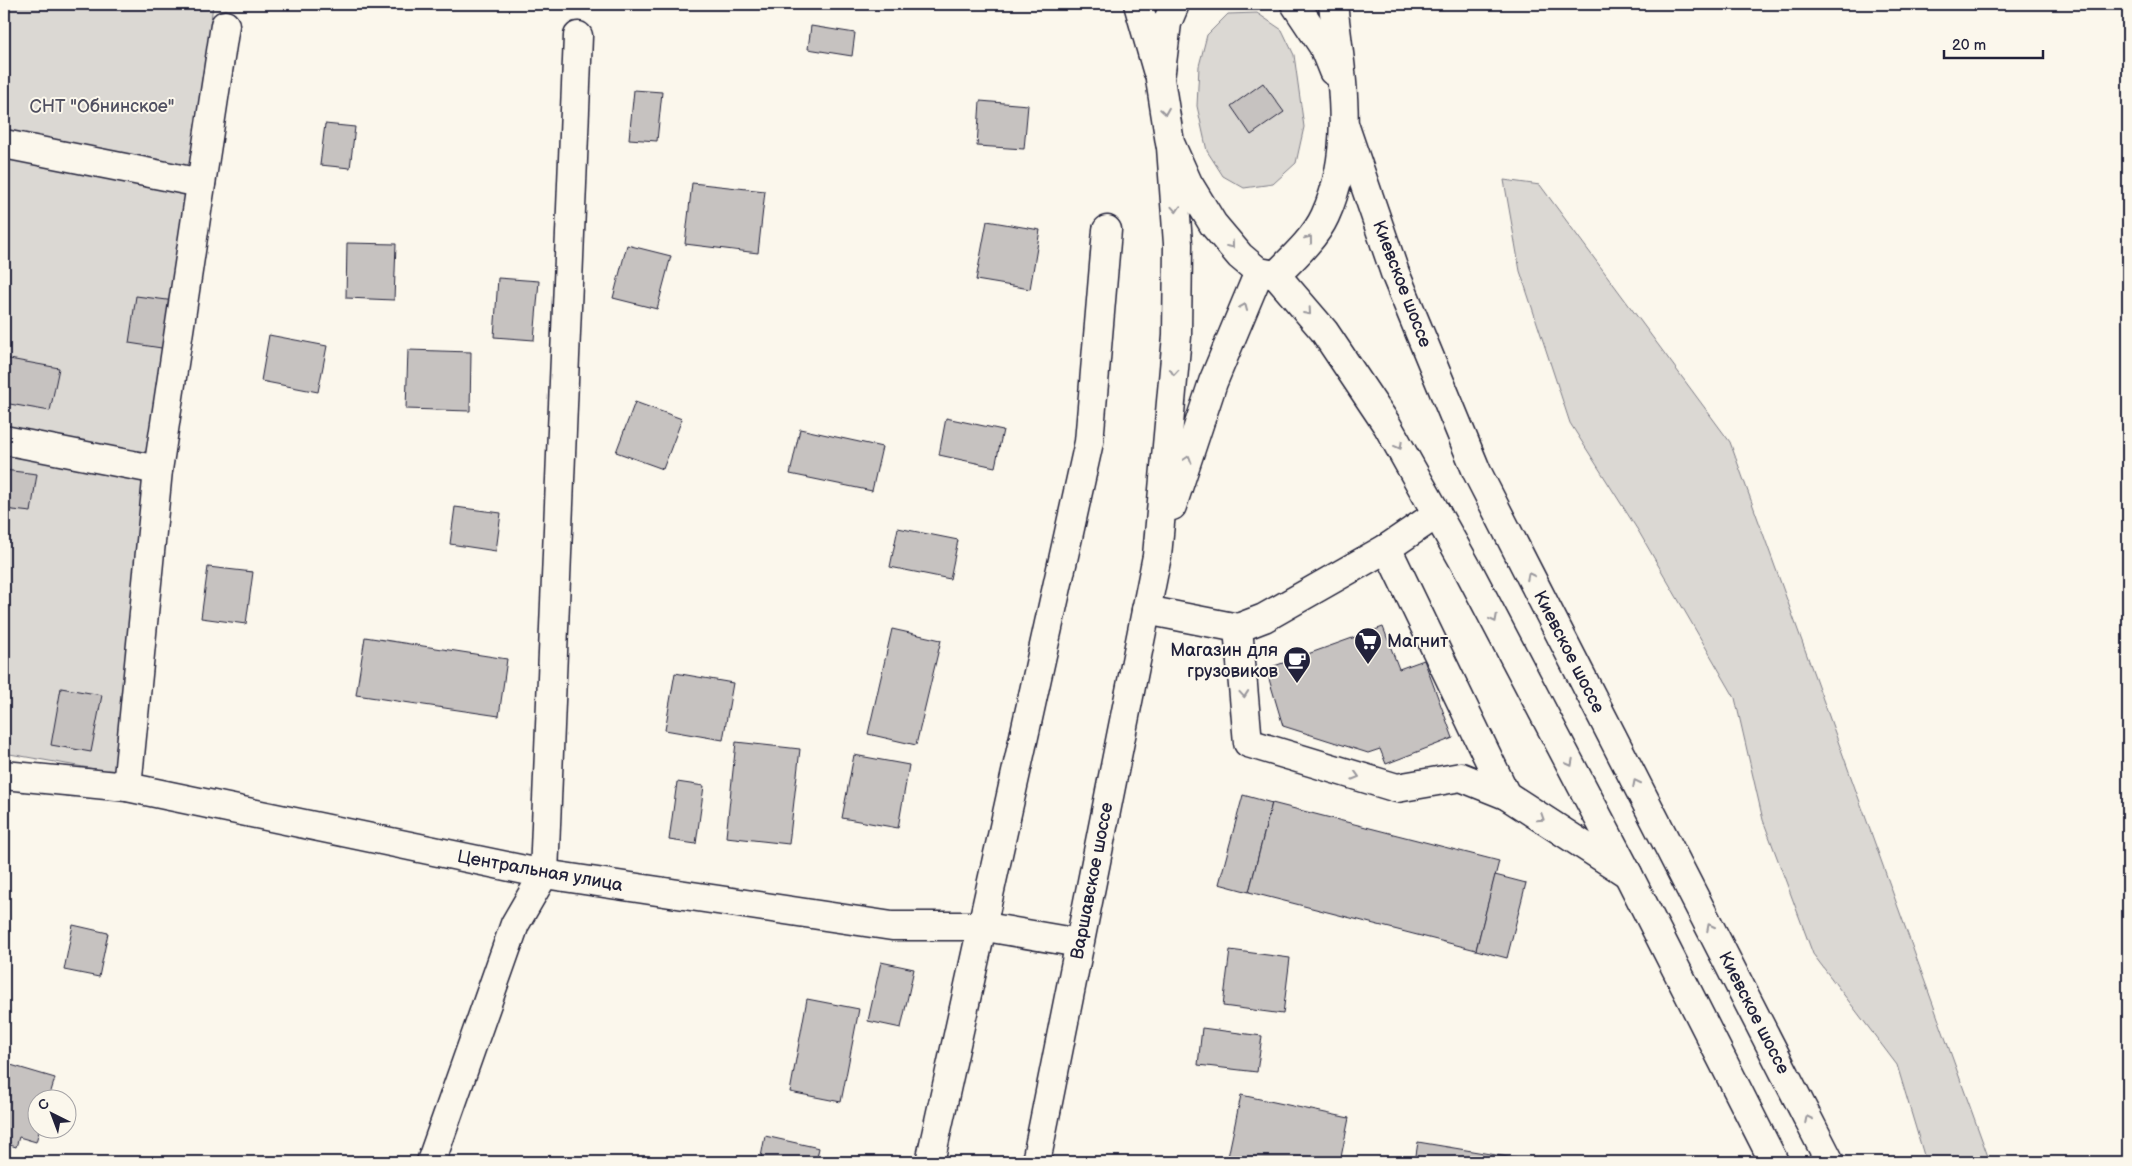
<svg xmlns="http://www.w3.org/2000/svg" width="2132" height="1166" font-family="'Balsamiq Sans',sans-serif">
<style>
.green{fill:#dbd8d3;stroke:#7e7d87}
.building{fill:#c6c2c0;stroke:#22223b}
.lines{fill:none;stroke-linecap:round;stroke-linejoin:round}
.minor-casing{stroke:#22223b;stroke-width:31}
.major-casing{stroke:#22223b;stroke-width:31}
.highway-casing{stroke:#22223b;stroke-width:31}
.minor{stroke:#fbf7ec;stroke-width:28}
.major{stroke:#fbf7ec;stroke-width:28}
.highway{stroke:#fbf7ec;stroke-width:28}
.oneway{stroke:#99979c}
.labels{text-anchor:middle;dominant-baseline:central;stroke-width:4;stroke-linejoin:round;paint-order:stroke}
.park-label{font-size:18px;fill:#505061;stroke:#fbf7ec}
.street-label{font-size:18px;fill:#22223b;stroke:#fbf7ec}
.poi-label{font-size:18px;fill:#22223b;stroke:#fbf7ec;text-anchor:start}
</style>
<rect width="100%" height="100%" fill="#fbf7ec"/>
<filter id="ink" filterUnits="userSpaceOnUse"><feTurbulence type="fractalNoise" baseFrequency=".02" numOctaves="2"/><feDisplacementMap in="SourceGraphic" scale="10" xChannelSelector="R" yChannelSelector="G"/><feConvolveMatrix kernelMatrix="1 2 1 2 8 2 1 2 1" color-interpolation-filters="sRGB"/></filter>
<g filter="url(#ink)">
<g class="green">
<polygon points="4,4 213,4 123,774 4,753"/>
<polygon points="1257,13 1282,30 1294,55 1304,127 1296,163 1273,184 1244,188 1223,176 1207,151 1197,106 1199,66 1207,35 1228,14"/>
<polygon points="1504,180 1540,185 1730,442 1990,1162 1926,1162 1897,1065 1813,954 1763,820 1735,698 1639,532 1570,423 1520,271"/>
</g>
<g class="building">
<polygon points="811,26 855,33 852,56 808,49"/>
<polygon points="1263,83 1284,112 1251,135 1231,106"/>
<polygon points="634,90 662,92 657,141 629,139"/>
<polygon points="980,101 1028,105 1024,149 977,146"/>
<polygon points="325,124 355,127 350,168 320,165"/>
<polygon points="692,183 765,191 758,253 685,244"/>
<polygon points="987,221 1040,230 1030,289 976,280"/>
<polygon points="347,243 396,244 394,300 346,298"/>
<polygon points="627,245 671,256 657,309 613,298"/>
<polygon points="498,278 539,281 534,340 494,337"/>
<polygon points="136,296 175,301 168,349 129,343"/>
<polygon points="269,335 327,346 318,392 261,381"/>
<polygon points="408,350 471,352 470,411 406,409"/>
<polygon points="4,358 59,368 50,411 4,403"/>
<polygon points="635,402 682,419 663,469 616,452"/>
<polygon points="946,418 1003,430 995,467 939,455"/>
<polygon points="800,429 882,447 872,491 790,474"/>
<polygon points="4,470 37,474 31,512 4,509"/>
<polygon points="455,507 501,513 496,551 450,544"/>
<polygon points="898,528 958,540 950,579 890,567"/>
<polygon points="208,567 253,572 246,624 201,618"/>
<polygon points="1383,627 1399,669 1424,660 1453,738 1386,764 1380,749 1368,753 1283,726 1266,669"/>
<polygon points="892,629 941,640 916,745 868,734"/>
<polygon points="365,637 507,659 499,716 356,695"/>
<polygon points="675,673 733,683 723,740 665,730"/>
<polygon points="61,688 102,695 91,752 51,745"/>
<polygon points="736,742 800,749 789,844 726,837"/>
<polygon points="854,755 909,765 898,828 842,818"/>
<polygon points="677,782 704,786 696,844 669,840"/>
<polygon points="1243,795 1272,803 1249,892 1219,884"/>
<polygon points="1272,803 1499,861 1476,950 1249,892"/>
<polygon points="1495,875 1526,883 1507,958 1476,950"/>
<polygon points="73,925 108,933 99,977 64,970"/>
<polygon points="1230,950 1290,958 1283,1014 1223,1006"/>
<polygon points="881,962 914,969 901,1028 868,1021"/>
<polygon points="807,999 859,1009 841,1102 790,1092"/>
<polygon points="1202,1028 1262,1036 1257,1072 1198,1065"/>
<polygon points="4,1063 55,1078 49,1098 38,1098 38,1128 40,1128 36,1142 19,1137 16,1147 4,1143"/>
<polygon points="1241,1095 1349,1118 1340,1162 1227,1162"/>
<polygon points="765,1136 819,1148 816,1162 760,1162"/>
<polygon points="1418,1142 1526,1160 1525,1162 1415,1162"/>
</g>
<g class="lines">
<g class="minor-casing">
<g id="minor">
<polyline points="4,144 201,183"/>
<polyline points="4,440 158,470"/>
<polyline points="1387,548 1506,795"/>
<polyline points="1146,610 1238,628 1264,618 1387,548 1437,514"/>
<polyline points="1238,628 1248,743 1397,788 1461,777 1506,795 1628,874"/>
<polyline points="4,775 127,787 544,874 892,926 980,926 1079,943"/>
<polyline points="127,787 158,470 225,25"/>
<polyline points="431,1162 515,924 544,874 578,36"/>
<polyline points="930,1162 1089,442 1107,230"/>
</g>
</g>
<g class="major-casing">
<g id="major">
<polyline points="1172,506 1213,382 1259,272"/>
<polyline points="1036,1162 1157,556 1177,336 1178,244 1171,147"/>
</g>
</g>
<g class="highway-casing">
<g id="highway">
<polyline points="1138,4 1157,70"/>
<polyline points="1175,4 1167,23 1160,79 1170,143 1188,183 1213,224 1240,256 1259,272 1276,275"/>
<polyline points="1295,4 1323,46 1333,71"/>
<polyline points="1345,127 1395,273 1477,472 1830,1162"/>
<polyline points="1276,275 1324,331 1387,425 1469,571 1628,874 1774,1162"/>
<path d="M1276 275C1293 258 1315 238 1325 216 1356 148 1341 74 1333 4"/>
</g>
</g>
<use href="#minor" class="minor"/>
<use href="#major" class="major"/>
<use href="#highway" class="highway"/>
</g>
<defs><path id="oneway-chevron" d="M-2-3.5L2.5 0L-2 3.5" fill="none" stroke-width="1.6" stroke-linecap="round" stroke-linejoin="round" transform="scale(1.25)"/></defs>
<g class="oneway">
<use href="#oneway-chevron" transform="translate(1165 111) rotate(81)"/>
<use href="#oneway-chevron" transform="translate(1176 209) rotate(86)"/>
<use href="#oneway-chevron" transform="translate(1309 239) rotate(-53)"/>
<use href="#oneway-chevron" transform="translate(1231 245) rotate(50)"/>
<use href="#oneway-chevron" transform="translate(1244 307) rotate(-67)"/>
<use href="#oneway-chevron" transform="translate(1308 312) rotate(49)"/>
<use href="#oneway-chevron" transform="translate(1174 372) rotate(95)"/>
<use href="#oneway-chevron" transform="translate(1399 446) rotate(61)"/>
<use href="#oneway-chevron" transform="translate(1188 459) rotate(-72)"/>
<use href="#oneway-chevron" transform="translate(1530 576) rotate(-117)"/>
<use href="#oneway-chevron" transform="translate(1494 619) rotate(62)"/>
<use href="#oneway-chevron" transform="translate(1244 694) rotate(85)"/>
<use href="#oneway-chevron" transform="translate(1570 763) rotate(62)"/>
<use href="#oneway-chevron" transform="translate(1356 776) rotate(17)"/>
<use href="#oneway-chevron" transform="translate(1636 783) rotate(-117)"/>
<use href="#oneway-chevron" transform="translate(1541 818) rotate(33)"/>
<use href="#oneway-chevron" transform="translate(1710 927) rotate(-117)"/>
<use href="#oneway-chevron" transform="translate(1808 1119) rotate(-117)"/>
</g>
</g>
<defs>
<g id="supermarket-pin" transform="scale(1.4375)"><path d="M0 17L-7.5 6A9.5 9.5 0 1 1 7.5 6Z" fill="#22223b" stroke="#fbf7ec"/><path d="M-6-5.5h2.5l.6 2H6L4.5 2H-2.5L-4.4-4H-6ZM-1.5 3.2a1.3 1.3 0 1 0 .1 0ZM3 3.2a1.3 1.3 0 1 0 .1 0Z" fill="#fff"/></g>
<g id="cafe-pin" transform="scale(1.4375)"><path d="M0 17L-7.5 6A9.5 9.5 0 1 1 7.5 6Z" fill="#22223b" stroke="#fbf7ec"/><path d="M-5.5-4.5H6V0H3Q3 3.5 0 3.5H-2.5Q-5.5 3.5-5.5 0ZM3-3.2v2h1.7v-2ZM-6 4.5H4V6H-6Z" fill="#fff"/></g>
</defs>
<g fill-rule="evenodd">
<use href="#supermarket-pin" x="1368" y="641"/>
<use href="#cafe-pin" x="1297" y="660"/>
</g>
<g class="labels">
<g class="park-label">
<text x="102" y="106">СНТ "Обнинское"</text>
</g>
<g class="street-label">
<text transform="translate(1402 284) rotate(69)">Киевское шоссе</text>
<text transform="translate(1569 652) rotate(63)">Киевское шоссе</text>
<text transform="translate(540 871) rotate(10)">Центральная улица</text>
<text transform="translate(1092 881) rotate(-79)">Варшавское шоссе</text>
<text transform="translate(1754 1013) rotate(63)">Киевское шоссе</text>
</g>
<g class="poi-label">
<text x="1387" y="641">Магнит</text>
<text x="1278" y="650" text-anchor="end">Магазин для<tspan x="1278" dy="21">грузовиков</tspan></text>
</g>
</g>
<rect width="2132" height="1166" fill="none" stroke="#fbf7ec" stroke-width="20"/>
<rect x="10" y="10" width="2112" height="1146" fill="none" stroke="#22223b" stroke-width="2" filter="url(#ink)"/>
<g transform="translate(52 1114) rotate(318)"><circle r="24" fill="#fbf7ec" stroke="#a4a2a5"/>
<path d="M0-4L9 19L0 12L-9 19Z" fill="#22223b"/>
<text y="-8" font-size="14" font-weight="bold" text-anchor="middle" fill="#22223b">С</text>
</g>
<path d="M1944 50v8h99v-8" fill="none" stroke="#22223b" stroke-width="2.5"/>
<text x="1952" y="50" font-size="15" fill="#22223b" stroke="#fbf7ec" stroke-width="4" paint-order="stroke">20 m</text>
</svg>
